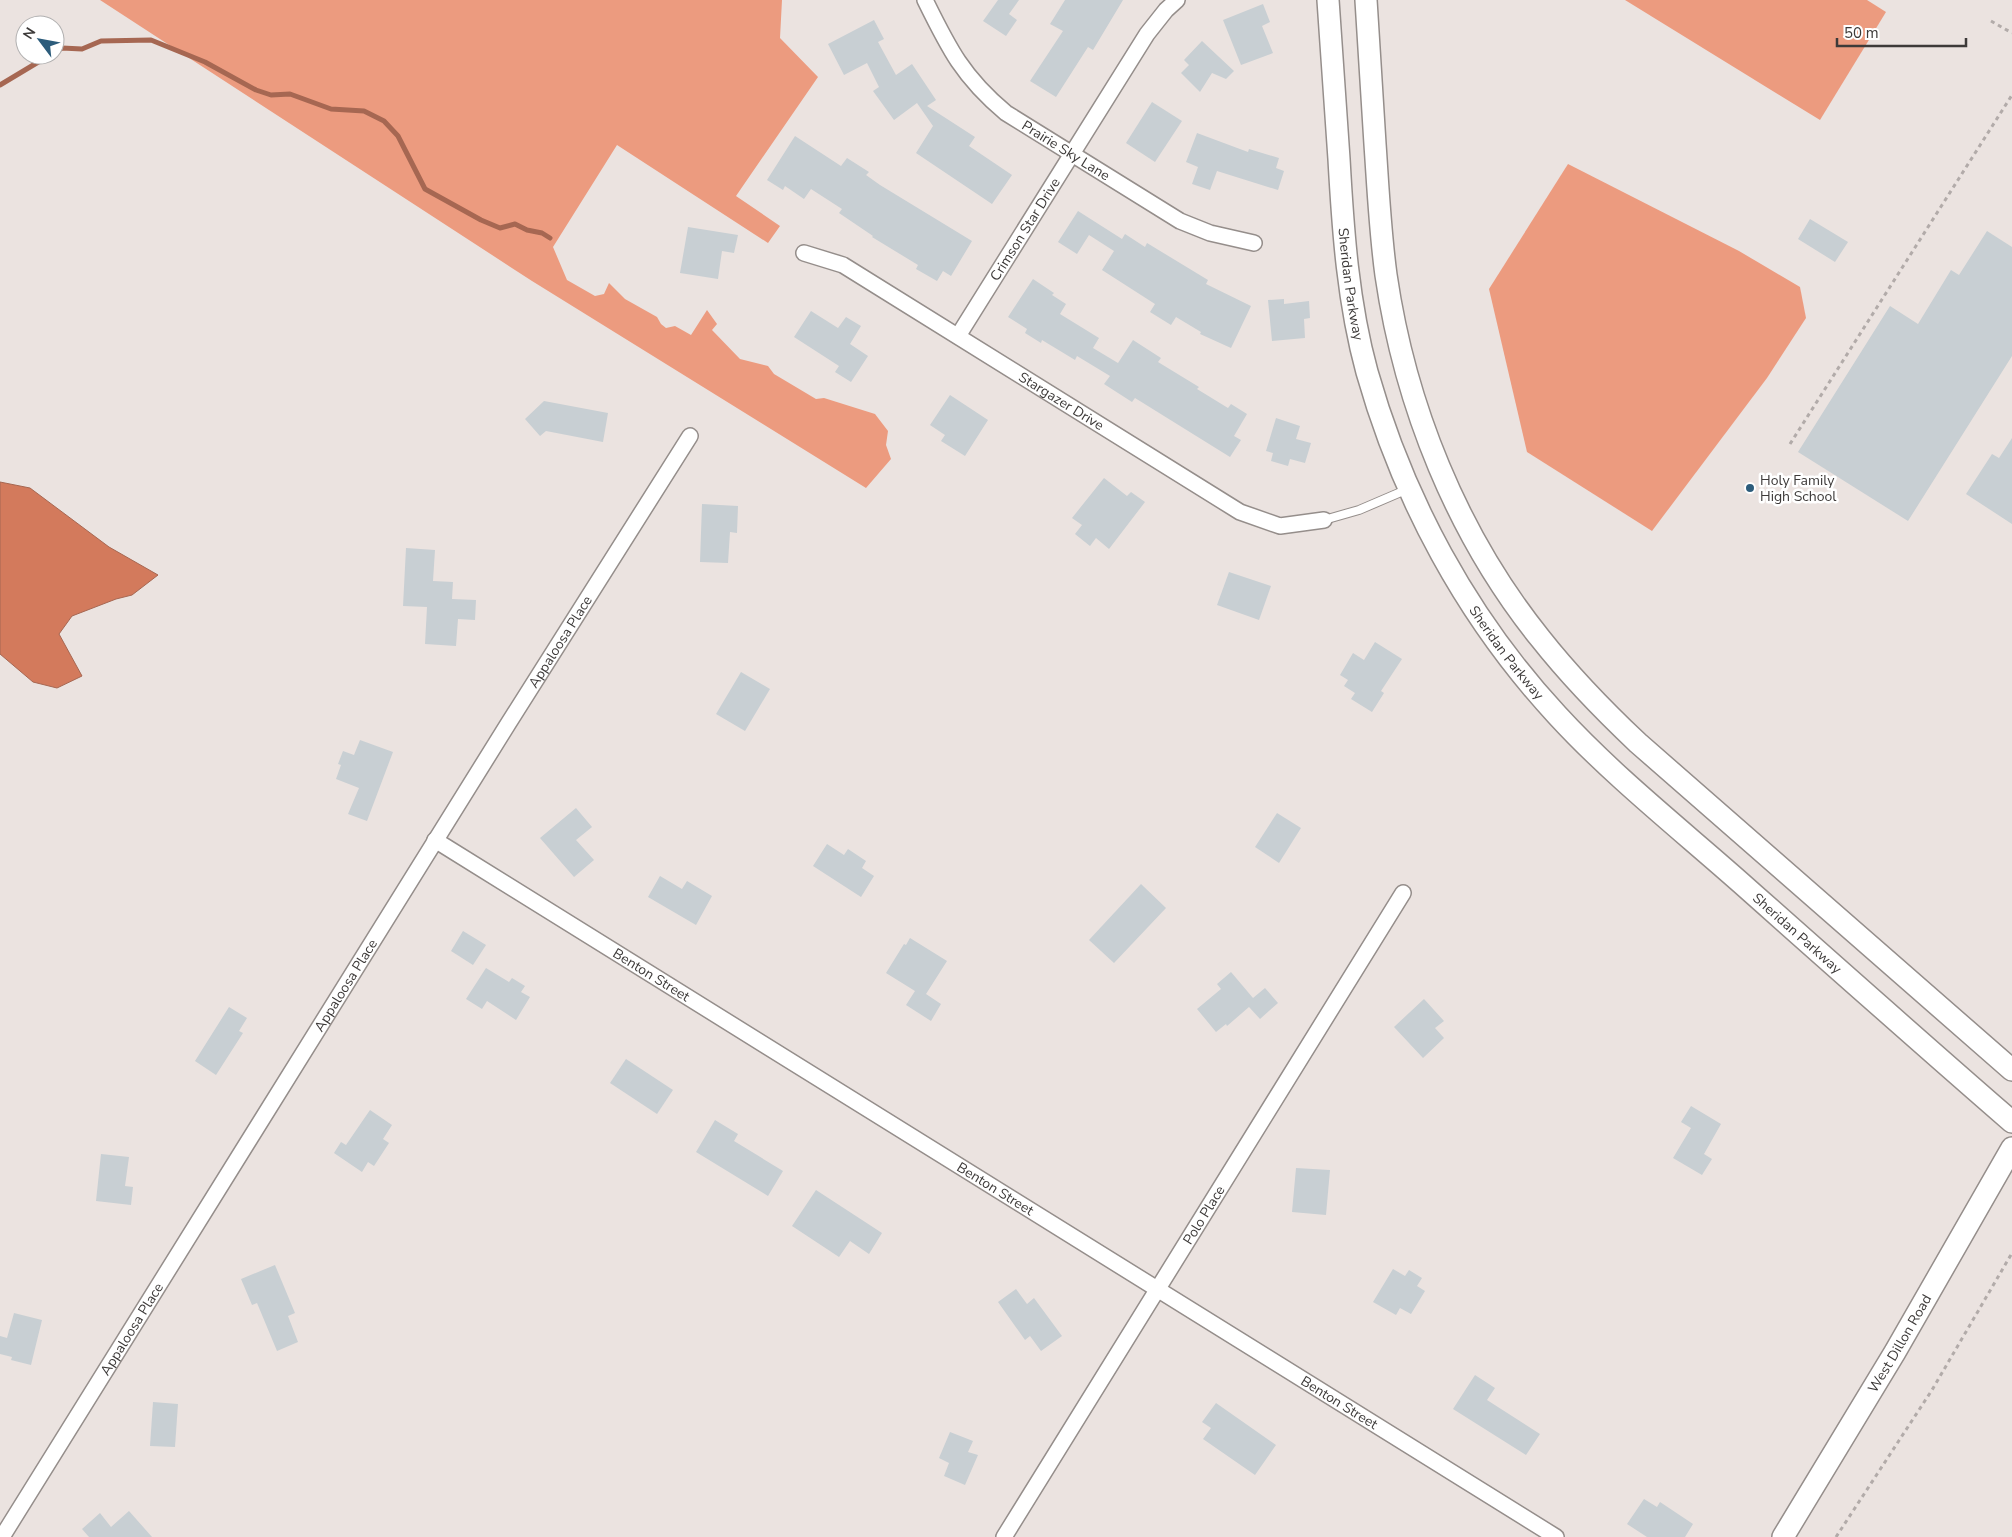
<svg xmlns="http://www.w3.org/2000/svg" width="2012" height="1537" font-family="'Nunito Sans',sans-serif">
<style>
.green{fill:#ec9b7f}
.water{fill:#d37a5c;stroke:#a66752}
.lines{fill:none;stroke-linecap:round;stroke-linejoin:round}
.stream{stroke:#a66752;stroke-width:5}
.building{fill:#c8cfd3}
.lane-casing{stroke:#958e8b;stroke-width:10}
.street-casing{stroke:#958e8b;stroke-width:18}
.secondary-casing{stroke:#958e8b;stroke-width:24}
.path{stroke:#b2aba9;stroke-width:3;stroke-dasharray:4 4;stroke-linecap:butt}
.lane{stroke:#fff;stroke-width:8}
.street{stroke:#fff;stroke-width:15}
.secondary{stroke:#fff;stroke-width:21}
.poi-dot{fill:#2c5c7b;stroke:#fff;stroke-width:2}
.labels{text-anchor:middle;dominant-baseline:central;stroke-width:5;stroke-linejoin:round;paint-order:stroke}
.street-label{font-size:14px;fill:#3d3a39;stroke:#fff}
.poi-label{font-size:14px;fill:#3d3a39;stroke:#fff;text-anchor:start}
</style>
<rect width="100%" height="100%" fill="#ebe3e0"/>
<g class="green">
<polygon points="100,0 782,0 780,38 818,77 736,196 780,226 768,243 617,145 553,247 567,280 595,296 604,294 609,283 625,299 657,317 661,324 666,328 675,326 691,335 707,310 717,324 712,330 740,359 768,366 774,374 816,399 824,398 875,414 888,431 886,445 891,459 866,488 532,281"/>
<polygon points="1625,0 1867,0 1886,12 1820,120"/>
<polygon points="1568,164 1739,251 1800,287 1806,318 1767,378 1652,531 1527,452 1489,289"/>
</g>
<polygon class="water" points="0,482 30,488 109,547 158,575 132,595 116,599 72,616 59,634 82,676 57,688 33,682 0,654"/>
<g class="lines">
<g class="stream">
<polyline points="55,52 62,48 82,49 101,41 151,40 205,62 256,90 271,95 290,94 331,109 364,111 384,121 398,136 425,189 481,220 500,228 515,224 527,230 542,233 550,238"/>
<polyline points="0,85 50,55"/>
</g>
</g>
<g class="building">
<polygon points="998,0 1019,0 1009,14 1017,20 1006,36 983,21"/>
<polygon points="1065,0 1123,0 1093,50 1088,47 1056,97 1030,81 1063,31 1050,24"/>
<polygon points="1263,4 1270,22 1262,26 1273,53 1241,65 1223,20"/>
<polygon points="874,20 884,39 878,42 896,75 912,64 936,100 927,106 975,137 969,146 1012,175 992,204 916,153 933,126 917,103 894,120 873,91 879,87 867,63 844,75 828,44"/>
<polygon points="1202,41 1234,71 1226,79 1212,73 1200,92 1181,73 1189,65 1184,60"/>
<polygon points="1152,102 1182,121 1155,162 1126,143"/>
<polygon points="1197,133 1248,152 1249,149 1279,158 1276,168 1284,171 1278,190 1217,171 1210,190 1192,184 1198,167 1186,162"/>
<polygon points="795,136 841,166 847,158 869,172 866,175 880,185 972,241 951,276 943,271 937,281 916,269 918,265 872,237 873,236 839,213 842,209 811,189 804,199 785,186 783,190 767,180"/>
<polygon points="1078,211 1122,239 1125,234 1145,247 1147,243 1208,280 1206,284 1251,306 1231,348 1200,334 1201,332 1176,317 1171,325 1150,312 1155,304 1102,270 1114,251 1089,235 1077,254 1058,242"/>
<polygon points="1810,219 1848,242 1835,262 1798,239"/>
<polygon points="688,227 738,235 734,253 722,251 718,279 680,273"/>
<polygon points="1987,231 2012,247 2012,356 1908,521 1798,452 1890,306 1918,324 1951,270 1959,275"/>
<polygon points="1033,279 1054,293 1052,295 1066,304 1060,314 1099,338 1093,348 1118,363 1133,340 1161,358 1158,362 1199,387 1197,389 1228,408 1231,404 1247,414 1234,436 1241,440 1230,457 1135,398 1132,402 1104,384 1110,376 1077,356 1075,360 1042,340 1041,343 1025,333 1027,329 1008,317"/>
<polygon points="1284,299 1284,304 1309,301 1310,318 1304,319 1305,338 1272,341 1268,300"/>
<polygon points="811,311 838,328 846,317 861,326 850,344 868,356 851,382 835,372 839,366 794,337"/>
<polygon points="950,395 988,420 965,456 941,441 945,435 930,425"/>
<polygon points="544,401 608,413 603,442 546,431 540,436 525,419"/>
<polygon points="1276,418 1300,426 1296,439 1311,443 1305,463 1290,459 1288,466 1271,461 1273,453 1266,451"/>
<polygon points="2012,438 2012,524 1966,494 1992,454 1999,458"/>
<polygon points="1104,478 1127,496 1131,492 1145,502 1109,549 1096,538 1090,546 1075,534 1082,525 1072,518"/>
<polygon points="702,504 738,506 737,533 730,532 728,563 700,562"/>
<polygon points="406,548 435,550 433,581 453,582 452,599 476,600 475,620 458,619 456,646 425,644 427,607 403,606"/>
<polygon points="1229,572 1271,586 1259,620 1217,605"/>
<polygon points="1375,642 1402,659 1381,691 1384,693 1372,712 1351,699 1355,693 1344,686 1348,680 1340,675 1353,653 1364,660"/>
<polygon points="741,672 770,689 745,731 716,714"/>
<polygon points="360,740 393,752 367,821 348,814 359,788 336,779 341,765 338,764 343,751 354,755"/>
<polygon points="576,808 592,827 576,840 594,860 574,877 540,838"/>
<polygon points="1277,813 1301,828 1279,863 1255,847"/>
<polygon points="827,844 844,855 848,849 866,861 862,868 874,876 861,897 813,866"/>
<polygon points="660,876 682,889 687,881 712,896 696,925 648,897"/>
<polygon points="1141,884 1166,908 1114,963 1089,940"/>
<polygon points="463,931 486,945 473,965 451,951"/>
<polygon points="910,938 947,961 926,994 941,1004 931,1021 906,1005 915,991 886,973 904,944 906,945"/>
<polygon points="486,968 509,982 512,978 525,986 521,992 530,997 516,1020 487,1001 482,1009 466,999"/>
<polygon points="1231,972 1253,998 1265,988 1278,1003 1260,1019 1249,1007 1227,1026 1226,1024 1216,1032 1197,1009 1221,989 1217,984"/>
<polygon points="1424,999 1444,1021 1435,1028 1444,1038 1423,1058 1394,1027"/>
<polygon points="229,1007 247,1018 239,1031 243,1033 216,1075 195,1061"/>
<polygon points="626,1059 673,1090 657,1114 610,1083"/>
<polygon points="1691,1106 1721,1124 1704,1154 1712,1159 1702,1175 1673,1158 1691,1128 1681,1122"/>
<polygon points="370,1110 392,1125 383,1139 389,1143 374,1166 368,1162 362,1172 334,1153 341,1142 346,1145"/>
<polygon points="715,1120 738,1134 734,1141 783,1171 768,1196 696,1152"/>
<polygon points="101,1154 129,1157 125,1186 133,1187 131,1205 96,1201"/>
<polygon points="1296,1168 1330,1170 1326,1215 1292,1212"/>
<polygon points="816,1190 882,1233 869,1254 850,1241 839,1257 792,1226"/>
<polygon points="275,1265 295,1313 288,1316 298,1342 277,1351 257,1303 252,1305 241,1279"/>
<polygon points="1393,1269 1405,1276 1409,1270 1422,1278 1417,1286 1425,1291 1411,1314 1400,1308 1396,1315 1373,1302"/>
<polygon points="1016,1289 1027,1304 1034,1298 1062,1336 1041,1351 1030,1336 1025,1340 998,1302"/>
<polygon points="14,1313 42,1320 31,1365 11,1360 12,1357 0,1354 0,1336 7,1338"/>
<polygon points="1475,1375 1495,1388 1487,1400 1540,1434 1526,1455 1453,1409"/>
<polygon points="153,1402 178,1404 175,1447 150,1446"/>
<polygon points="1216,1403 1276,1445 1255,1475 1203,1439 1211,1428 1202,1422"/>
<polygon points="950,1432 973,1441 968,1452 978,1455 965,1485 944,1476 949,1463 939,1458"/>
<polygon points="1644,1499 1657,1507 1660,1502 1693,1524 1685,1537 1647,1537 1627,1524"/>
<polygon points="129,1511 152,1537 89,1537 82,1529 100,1513 111,1527"/>
</g>
<g class="lines">
<g class="lane-casing">
<polyline id="lane" points="1324,520 1359,510 1408,489"/>
</g>
<g class="street-casing">
<g id="street">
<path id="s1" d="M925 0C949 49 963 77 1006 113L1180 221 1210 233 1254 243"/>
<path id="s2" d="M804 253 843 265 1240 512 1280 526 1324 520"/>
<path id="s3" d="M958 336 1147 34 1166 10 1177 0"/>
<path id="s4" d="M435 840 1556 1537"/>
<path id="s5" d="M2 1537 508 724 690 436"/>
<path id="s6" d="M1004 1537 1403 893"/>
</g>
</g>
<g class="secondary-casing">
<g id="secondary">
<path id="s7" d="M1328 0C1332 53 1335 106 1339 159 1343 231 1348 303 1367 372 1403 499 1467 618 1557 715 1612 775 1680 829 1741 883 1831 963 1921 1043 2012 1122"/>
<path d="M1366 0C1369 48 1372 96 1375 144 1378 187 1380 231 1386 275 1405 405 1457 535 1540 638 1570 676 1603 710 1638 743L2012 1070"/>
<path id="s8" d="M1783 1537 1895 1352 2012 1148"/>
</g>
</g>
<g class="path">
<polyline points="1991,21 2012,33"/>
<polyline points="1790,444 2012,95"/>
<polyline points="1836,1537 1932,1390 2012,1253"/>
</g>
<use href="#lane" class="lane"/>
<use href="#street" class="street"/>
<use href="#secondary" class="secondary"/>
</g>
<circle class="poi-dot" cx="1750" cy="488" r="5"/>
<g class="labels">
<g class="street-label">
<text stroke="none"><textPath href="#s1" startOffset="211">Prairie Sky Lane</textPath></text>
<text stroke="none"><textPath href="#s3" startOffset="126">Crimson Star Drive</textPath></text>
<text stroke="none"><textPath href="#s7" startOffset="285">Sheridan Parkway</textPath></text>
<text stroke="none"><textPath href="#s2" startOffset="298">Stargazer Drive</textPath></text>
<text stroke="none"><textPath href="#s5" startOffset="1055">Appaloosa Place</textPath></text>
<text stroke="none"><textPath href="#s7" startOffset="690">Sheridan Parkway</textPath></text>
<text stroke="none"><textPath href="#s7" startOffset="1095">Sheridan Parkway</textPath></text>
<text stroke="none"><textPath href="#s4" startOffset="255">Benton Street</textPath></text>
<text stroke="none"><textPath href="#s5" startOffset="650">Appaloosa Place</textPath></text>
<text stroke="none"><textPath href="#s4" startOffset="660">Benton Street</textPath></text>
<text stroke="none"><textPath href="#s6" startOffset="379">Polo Place</textPath></text>
<text stroke="none"><textPath href="#s5" startOffset="245">Appaloosa Place</textPath></text>
<text stroke="none"><textPath href="#s8" startOffset="226">West Dillon Road</textPath></text>
<text stroke="none"><textPath href="#s4" startOffset="1065">Benton Street</textPath></text>
</g>
<g class="poi-label">
<text x="1760" y="480">Holy Family<tspan x="1760" dy="16">High School</tspan></text>
</g>
</g>
<g transform="translate(40 40) rotate(302)"><circle r="24" fill="#ffffff" stroke="#b1b0b0"/>
<path d="M0-4L9 19L0 12L-9 19Z" fill="#2c5c7b"/>
<text y="-8" font-size="14" font-weight="bold" text-anchor="middle" fill="#3d3a39">N</text>
</g>
<path d="M1837 38v8h129v-8" fill="none" stroke="#3d3a39" stroke-width="2.5"/>
<text x="1844" y="38" font-size="15" fill="#3d3a39" stroke="#ffffff" stroke-width="4" paint-order="stroke">50 m</text>
</svg>
